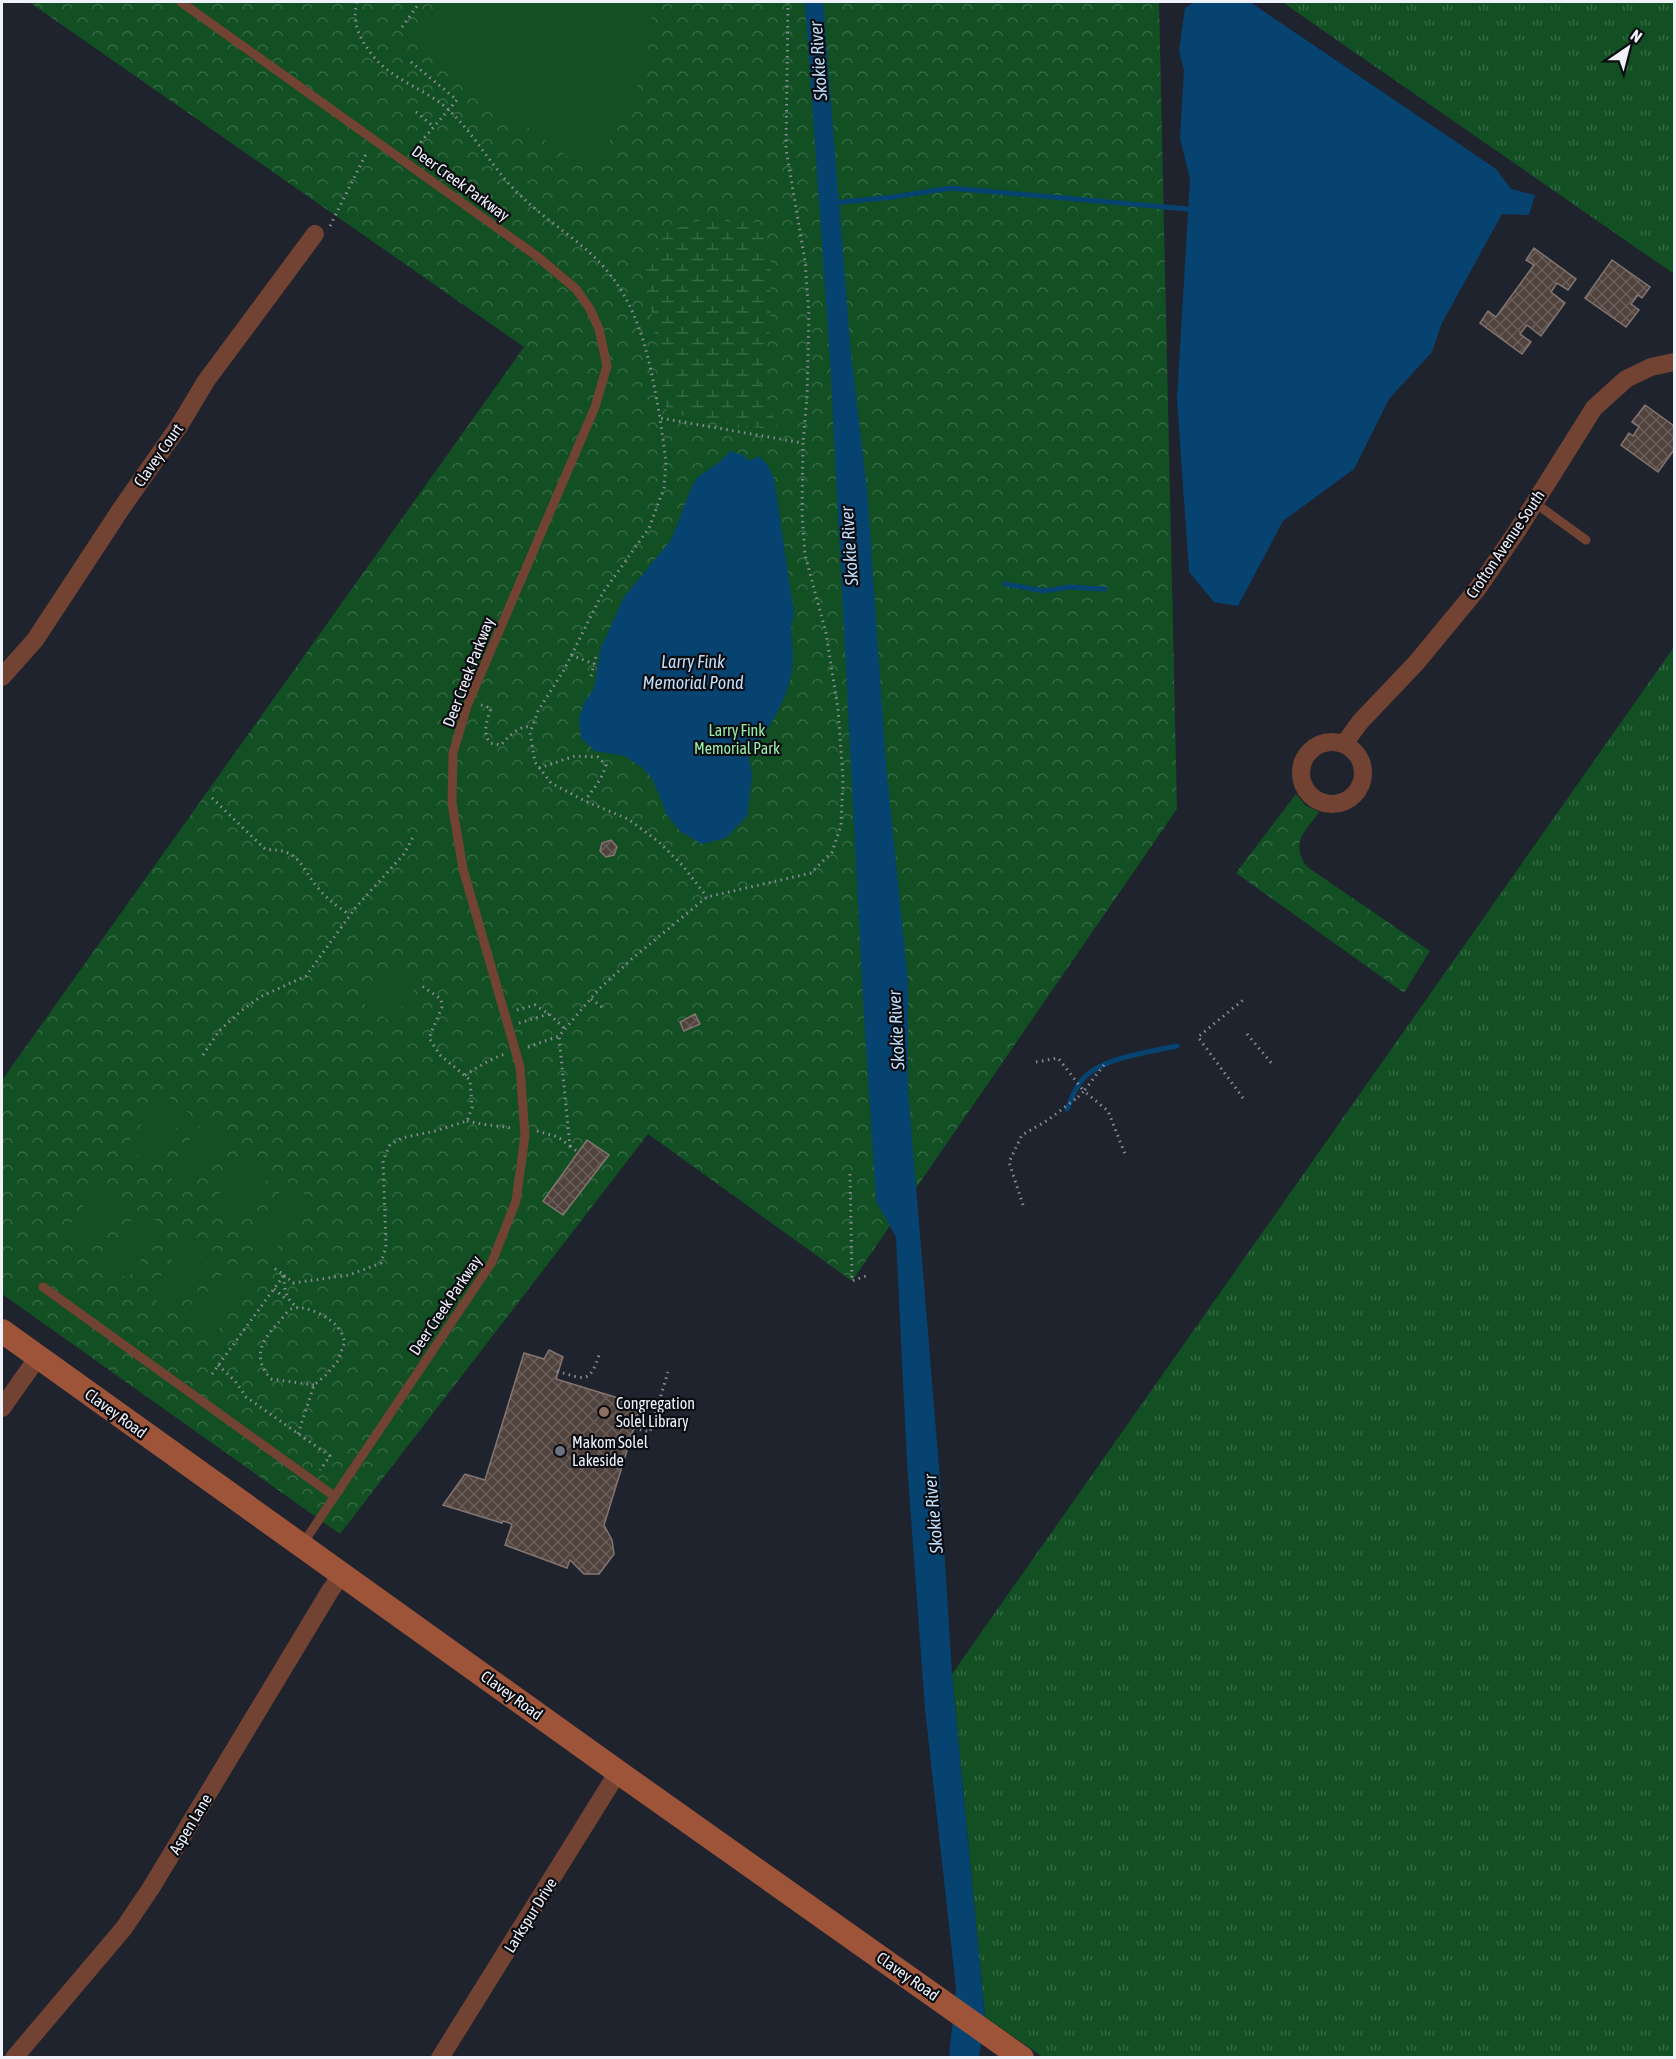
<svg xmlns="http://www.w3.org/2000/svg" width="1676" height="2059" font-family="'Asap Condensed',sans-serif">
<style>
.grass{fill:url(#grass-tufts)}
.forest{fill:url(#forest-crowns)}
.wetland{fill:url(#wetland-marsh)}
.garden{fill:#124f23}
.water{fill:#064370}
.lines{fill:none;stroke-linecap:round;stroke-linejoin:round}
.stream{stroke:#064370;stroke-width:5}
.building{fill:url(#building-cross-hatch);stroke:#857570;stroke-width:1.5}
.path{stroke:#888c95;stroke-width:3;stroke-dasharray:1.5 4.5;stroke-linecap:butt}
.service{stroke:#724333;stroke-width:9}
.minor{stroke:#724333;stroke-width:18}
.secondary{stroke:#9e5439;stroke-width:24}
.path-bridge{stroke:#888c95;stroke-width:3;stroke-dasharray:1.5 4.5;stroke-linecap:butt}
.education-dot{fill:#8d6e63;stroke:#0a0c11;stroke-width:2}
.worship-dot{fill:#6b7280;stroke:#0a0c11;stroke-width:2}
.labels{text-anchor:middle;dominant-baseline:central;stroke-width:4.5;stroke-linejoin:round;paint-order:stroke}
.street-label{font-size:16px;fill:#eff2fa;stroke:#0a0c11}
.park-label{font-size:16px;fill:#99eda7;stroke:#0a0c11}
.poi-label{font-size:16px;fill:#eff2fa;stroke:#0a0c11;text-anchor:start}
.water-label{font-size:18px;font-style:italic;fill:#c1defa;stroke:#0a0c11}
</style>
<defs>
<pattern id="grass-tufts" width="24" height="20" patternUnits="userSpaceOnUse" patternTransform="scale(1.5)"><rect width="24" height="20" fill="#124f23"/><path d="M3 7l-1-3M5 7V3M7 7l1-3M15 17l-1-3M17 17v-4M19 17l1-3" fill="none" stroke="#356944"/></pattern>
<pattern id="forest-crowns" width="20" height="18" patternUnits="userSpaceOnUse" patternTransform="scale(1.5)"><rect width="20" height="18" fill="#124f23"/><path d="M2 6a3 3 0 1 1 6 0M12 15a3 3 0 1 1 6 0" fill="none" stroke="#356944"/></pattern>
<pattern id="wetland-marsh" width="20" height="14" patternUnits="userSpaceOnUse" patternTransform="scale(1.5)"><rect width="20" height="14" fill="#124f23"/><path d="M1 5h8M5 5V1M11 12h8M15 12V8" fill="none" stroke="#356944"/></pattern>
<pattern id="building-cross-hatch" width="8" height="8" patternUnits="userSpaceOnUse" patternTransform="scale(1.5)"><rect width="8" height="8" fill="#50423d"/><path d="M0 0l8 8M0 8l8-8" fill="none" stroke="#6a5e5a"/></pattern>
</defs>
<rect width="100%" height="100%" fill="#1e232e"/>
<g class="grass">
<polygon points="1282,2 1674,2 1674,274"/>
<polygon points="1674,647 1674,2057 1043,2057 985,2017 952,1674"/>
</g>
<g class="forest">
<polygon points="29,2 1159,2 1177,809 852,1281 648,1134 340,1534 2,1294 2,1080 524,347"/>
<path d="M1296 794 1305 805 1319 812C1304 833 1291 841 1306 866L1430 951 1404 993 1236 873Z"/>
</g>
<path class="wetland" d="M701 220 760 223 771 263 770 329 759 382 779 431 667 413C659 365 654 317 643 270L666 232Z"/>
<g class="garden">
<polygon points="442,2 646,2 652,19 644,70 621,123 589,172 411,42"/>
<polygon points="393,962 420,981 391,1022 363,1003"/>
<polygon points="164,1094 188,1112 150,1164 126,1146"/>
<polygon points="202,1123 226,1140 188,1192 165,1174"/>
<polygon points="247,1154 272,1172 234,1224 210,1207"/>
<polygon points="101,1182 125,1199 88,1252 63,1234"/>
<polygon points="287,1182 311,1200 274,1252 249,1235"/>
<polygon points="140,1209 165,1227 127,1279 103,1262"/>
<polygon points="185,1242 210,1259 172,1312 148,1294"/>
<polygon points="225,1270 249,1287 211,1340 187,1322"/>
</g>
<g class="water">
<polygon points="805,2 823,2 851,354 867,489 886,764 908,982 908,1089 939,1467 952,1674 985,2017 979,2057 949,2057 956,1988 925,1709 907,1463 896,1237 876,1201 863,1000 830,359"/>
<polygon points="1194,2 1250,2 1496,169 1511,189 1535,195 1529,215 1502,214 1441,325 1432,352 1389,399 1354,469 1283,521 1238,606 1214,602 1189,572 1177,399 1190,179 1180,138 1184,70 1179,51 1185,8"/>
<path d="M731 450 736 454 741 453 749 461 759 456 767 464 774 478 794 614C789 630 793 643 793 660 791 697 769 727 749 757L752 776 747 816 726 838 702 844 680 831 667 815 653 780 644 769 625 756 595 751 581 738 579 718 584 703 594 688 601 648 624 597 671 540 692 486 699 476 721 461Z"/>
</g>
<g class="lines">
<g class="stream">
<polyline points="832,203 893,197 951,188 1188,209"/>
<polyline points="1005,584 1044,591 1069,587 1105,589"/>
<path d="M1067 1109C1071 1101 1074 1091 1079 1084 1095 1058 1150 1052 1177 1046"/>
</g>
</g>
<g class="building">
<polygon points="1534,248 1576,279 1568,290 1557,283 1551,292 1565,303 1541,336 1527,325 1520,334 1531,342 1522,354 1480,323 1488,311 1496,317 1534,265 1526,260"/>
<polygon points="1612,260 1650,287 1642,298 1638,295 1631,304 1639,310 1626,327 1585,298"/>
<polygon points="1645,405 1674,426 1674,450 1658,472 1621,445 1629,433 1633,436 1639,427 1632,422"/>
<polygon points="611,840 617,847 614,855 606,857 600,851 602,843"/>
<polygon points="695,1014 700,1024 684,1031 680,1022"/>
<polygon points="587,1140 609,1155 563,1215 543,1201"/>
<polygon points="549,1350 563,1357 556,1379 641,1405 604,1525 612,1540 614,1554 599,1574 584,1574 570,1560 567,1568 505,1545 512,1524 503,1521 502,1523 443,1505 465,1474 485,1480 524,1353 544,1359"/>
</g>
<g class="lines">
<g class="path">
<path d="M357 2C352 21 358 36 370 52 387 77 420 87 443 105 474 131 491 168 520 195 548 223 584 242 609 273 642 314 651 367 660 418"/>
<polyline points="788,2 786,149 805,261 809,314 807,397 803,443"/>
<polyline points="402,27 420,2"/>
<polyline points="411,62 457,100 413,151"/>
<polyline points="416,112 433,126"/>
<polyline points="330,226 367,152"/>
<polyline points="571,655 594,664"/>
<polyline points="591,676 597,653"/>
<path d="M481 705 491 708C487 721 482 732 490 743L501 745C510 735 519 725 532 727"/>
<path d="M539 768 575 756 598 757 606 765C601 782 594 787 585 801"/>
<path d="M212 798 266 850C300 848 300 867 318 888 327 899 338 907 350 915"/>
<polyline points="591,999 602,1007"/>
<polyline points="517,1010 535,1005 549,1014 565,1029"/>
<polyline points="519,1023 549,1014"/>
<polyline points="1247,1034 1273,1065"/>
<polyline points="528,1047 559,1036 599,989 634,957 707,897 811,873 832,852 841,826 843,779 838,709 826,633 805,555 802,514 803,443 660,418 666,461 664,488 649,528 602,594 564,670 538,711 530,733 535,762 551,783 585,801 628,819 659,842 683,866 707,897"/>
<polyline points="203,1055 219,1031 241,1011 260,997 306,976 356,907 404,854 413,837"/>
<polyline points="1036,1062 1058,1058 1083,1090"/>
<polyline points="1104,1065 1084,1091 1108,1111 1125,1154"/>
<polyline points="465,1075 490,1060 505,1054"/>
<polyline points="1243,1098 1198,1037 1243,1000"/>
<polyline points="467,1121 481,1124 513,1128"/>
<polyline points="537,1131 558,1137 570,1146 559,1036"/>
<polyline points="570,1146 578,1152"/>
<polyline points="850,1174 852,1281 866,1276"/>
<polyline points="1023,1205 1009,1162 1022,1135 1048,1120 1078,1097"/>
<polyline points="284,1275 293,1283 349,1275 381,1263 386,1247 383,1160 390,1145 402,1138 435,1131 467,1121 472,1108 470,1080 440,1055 429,1038 442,1007 441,999 419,984"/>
<path d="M284 1276C284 1291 286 1299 298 1308"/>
<polyline points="274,1289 286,1299"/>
<polyline points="218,1365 235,1381 246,1397 330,1456 320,1470"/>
<path d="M557 1371C586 1380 590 1384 600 1352"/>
<polyline points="212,1374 284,1275 274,1268"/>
<polyline points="634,1428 650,1432 668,1372"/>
<path d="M298 1434 314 1385 325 1376 337 1362 345 1342C343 1338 342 1332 339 1329 332 1318 304 1303 291 1309 286 1312 282 1319 278 1323 261 1341 252 1358 271 1379L314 1385"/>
</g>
<g class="service">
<polyline points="181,2 538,257 576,289 590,309 599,329 607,366 595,407 467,706 453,753 452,803 463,869 520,1067 525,1136 516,1201 492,1262 302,1545"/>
<polyline points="1535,503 1586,540"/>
<polyline points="43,1287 334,1496"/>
</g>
<g class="minor">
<polyline points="2,677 35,640 121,509 179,426 206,381 315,234"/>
<circle cx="1332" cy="773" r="31"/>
<polyline points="1344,744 1360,722 1417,662 1478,588 1517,531 1594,408 1626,379 1651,367 1674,362"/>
<polyline points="2,1408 38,1357"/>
<polyline points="14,2058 124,1928 151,1888 330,1591 342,1574"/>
<polyline points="440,2058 618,1772"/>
</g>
<polyline class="secondary" points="2,1331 618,1772 1022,2058"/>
<polyline class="path-bridge" points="1078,1097 1084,1091 1083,1090"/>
</g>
<circle class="education-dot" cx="604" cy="1412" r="6"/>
<circle class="worship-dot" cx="560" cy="1451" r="6"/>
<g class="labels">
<g class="street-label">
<text transform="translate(461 183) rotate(36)">Deer Creek Parkway</text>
<text transform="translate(158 455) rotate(-55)">Clavey Court</text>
<text transform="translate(1505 544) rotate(-56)">Crofton Avenue South</text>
<text transform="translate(468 672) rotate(-69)">Deer Creek Parkway</text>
<text transform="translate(445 1305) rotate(-56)">Deer Creek Parkway</text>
<text transform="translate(116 1413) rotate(36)">Clavey Road</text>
<text transform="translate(512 1695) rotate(36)">Clavey Road</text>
<text transform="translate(190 1824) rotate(-59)">Aspen Lane</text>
<text transform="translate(530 1915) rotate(-58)">Larkspur Drive</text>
<text transform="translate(908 1976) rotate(35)">Clavey Road</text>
</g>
<g class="park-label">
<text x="737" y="730">Larry Fink<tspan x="737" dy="18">Memorial Park</tspan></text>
</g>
<g class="poi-label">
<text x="616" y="1403">Congregation<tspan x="616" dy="18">Solel Library</tspan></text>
<text x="572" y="1442">Makom Solel<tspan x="572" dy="18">Lakeside</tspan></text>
</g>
<g class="water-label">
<text transform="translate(818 61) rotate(-94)">Skokie River</text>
<text transform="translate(849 546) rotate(-94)">Skokie River</text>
<text x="693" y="661">Larry Fink<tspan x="693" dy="21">Memorial Pond</tspan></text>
<text transform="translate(896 1030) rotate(-93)">Skokie River</text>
<text transform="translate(933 1514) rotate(-95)">Skokie River</text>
</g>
</g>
<rect width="1676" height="2059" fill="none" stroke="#eff2fa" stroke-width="6"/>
<g transform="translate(1628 48) rotate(35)" stroke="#0a0c11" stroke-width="4.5" paint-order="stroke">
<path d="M0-4.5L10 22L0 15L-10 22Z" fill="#eff2fa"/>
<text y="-9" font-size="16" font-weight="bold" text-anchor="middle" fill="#eff2fa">N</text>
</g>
</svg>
